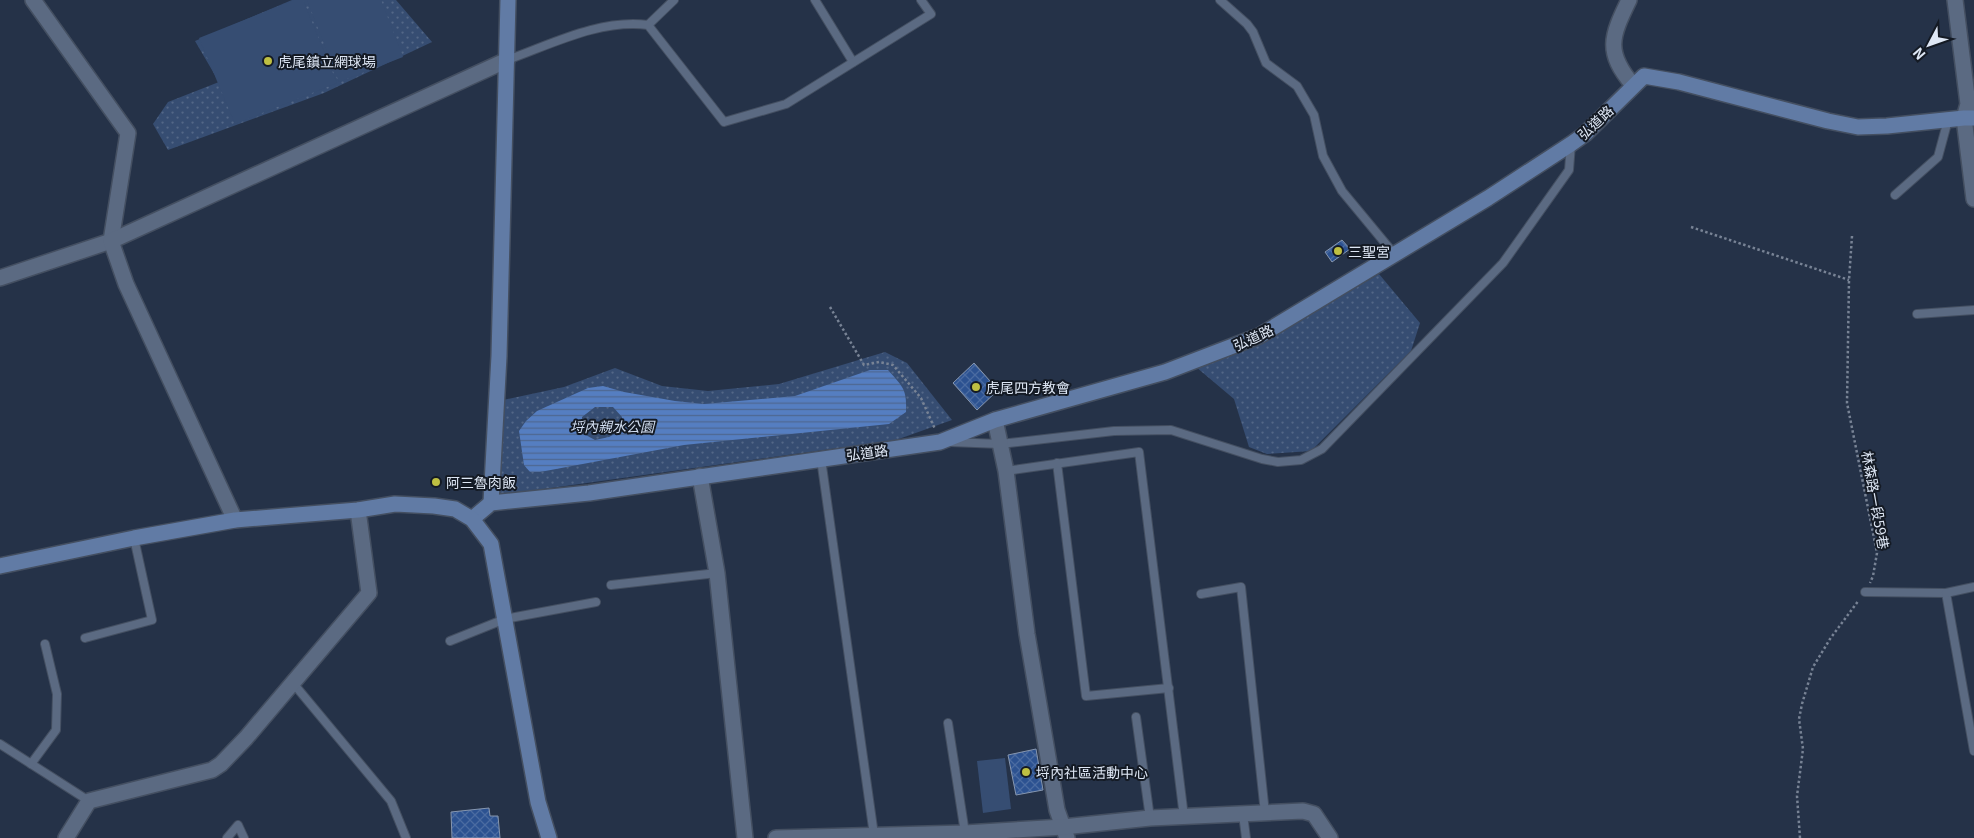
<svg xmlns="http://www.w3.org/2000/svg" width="1974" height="838" font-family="Georgia,'Noto Sans TC',serif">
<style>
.grass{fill:url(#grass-dots)}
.pitch{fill:#364d72}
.water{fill:url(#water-rules);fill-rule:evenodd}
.building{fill:url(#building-cross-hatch);stroke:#8696af}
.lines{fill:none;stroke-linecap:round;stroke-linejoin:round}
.lane-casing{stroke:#444f61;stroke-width:10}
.street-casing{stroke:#444f61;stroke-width:18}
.secondary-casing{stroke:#444f61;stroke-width:18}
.path{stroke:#788395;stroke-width:2.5;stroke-dasharray:2.5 2.5;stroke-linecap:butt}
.lane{stroke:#5b6a82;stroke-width:8}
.street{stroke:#5b6a82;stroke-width:15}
.secondary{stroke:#617ba5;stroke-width:15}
.poi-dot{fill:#bebf42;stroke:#141a24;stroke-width:2}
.labels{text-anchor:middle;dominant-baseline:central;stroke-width:4;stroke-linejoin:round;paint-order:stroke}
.poi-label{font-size:14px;fill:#dee7f5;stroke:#141a24;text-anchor:start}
.street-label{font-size:14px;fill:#dee7f5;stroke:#141a24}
.park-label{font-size:14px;font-style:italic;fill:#d0dcef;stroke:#141a24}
</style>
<defs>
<pattern id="grass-dots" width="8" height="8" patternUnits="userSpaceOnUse" patternTransform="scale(1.25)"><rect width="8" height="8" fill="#364d72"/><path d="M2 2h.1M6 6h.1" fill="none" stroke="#536787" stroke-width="1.8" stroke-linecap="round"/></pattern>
<pattern id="water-rules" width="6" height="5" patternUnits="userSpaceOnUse" patternTransform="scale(1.25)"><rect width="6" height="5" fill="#557ec1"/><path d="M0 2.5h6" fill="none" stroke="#4e6791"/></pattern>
<pattern id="building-cross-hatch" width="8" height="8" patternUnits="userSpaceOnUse" patternTransform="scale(1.25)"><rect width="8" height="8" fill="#2c5291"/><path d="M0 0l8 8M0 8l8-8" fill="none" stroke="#4a6ba1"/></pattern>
</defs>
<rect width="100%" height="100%" fill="#253248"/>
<g class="grass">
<polygon points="292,0 396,0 432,42 324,93 168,150 153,124 168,102 219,82 195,41"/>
<polygon points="1379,274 1420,323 1411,351 1311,451 1267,454 1249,447 1234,399 1196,367 1260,343"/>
<polygon points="885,352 907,363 952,420 896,440 500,495 497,447 503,400 564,387 615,368 662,386 708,391 779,384"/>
</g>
<g class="pitch">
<polygon points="294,0 303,0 337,83 235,124 199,38"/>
<polygon points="307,0 381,0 403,57 339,82"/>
<polygon points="1005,758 1011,809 983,813 977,761"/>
</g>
<path class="water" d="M870 370H888C903 387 907 389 906 412L889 424 684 445 540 472H530L524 465 519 431 526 421 537 411 588 388 603 386 624 392 675 401 704 404 795 396ZM595 407H613L622 417V430L609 437 595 440 582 433V417Z"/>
<g class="building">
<polygon points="1342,240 1350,249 1332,262 1325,252"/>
<polygon points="974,363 998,390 977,410 953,383"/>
<polygon points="1036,749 1043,790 1016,795 1008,755"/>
<polygon points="489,808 490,816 498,816 500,838 452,838 451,812"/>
</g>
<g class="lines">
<g class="lane-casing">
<g id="lane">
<polyline points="815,0 853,62"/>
<polyline points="1220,0 1247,24 1253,32 1266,63 1297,86 1314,115 1323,156 1342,191 1395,255"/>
<polyline points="648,25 674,0"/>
<path d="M507 60C552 44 599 19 648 25L724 122 786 104 931 14 921 0"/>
<polyline points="1895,195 1938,157 1948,120"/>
<polyline points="1917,314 1974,310"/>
<polyline points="950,442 1000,444 1114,431 1171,430 1262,459 1278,462 1301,460 1322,449 1503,263 1569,170 1571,144"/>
<polyline points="821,459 874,835"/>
<polyline points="1057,463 1086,696 1169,688"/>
<polyline points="1006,471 1139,452 1184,817"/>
<polyline points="611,585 717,573"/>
<polyline points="1865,592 1946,593 1974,751"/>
<polyline points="1946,593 1974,587"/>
<polyline points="1201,594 1241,587 1265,813"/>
<polyline points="85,638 152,620 134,538"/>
<polyline points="450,641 505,619 596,602"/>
<polyline points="293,683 391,801 406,838"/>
<polyline points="1136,717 1150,818"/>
<polyline points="948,723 965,833"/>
<polyline points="0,744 89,801"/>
<polyline points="31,764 56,730 57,694 45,644"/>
<polyline points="1243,814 1246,838"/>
<polyline points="227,838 238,825 244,838"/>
</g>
</g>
<g class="street-casing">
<g id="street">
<path d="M1629 0C1611 37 1605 52 1633 85"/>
<polyline points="1955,0 1968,104 1964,118 1974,199"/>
<polyline points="0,278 111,241 128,133 33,0"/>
<polyline points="995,420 1006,471 1027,634 1057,810 1067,838"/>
<polyline points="700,476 717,573 745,838"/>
<polyline points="235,520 126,284 111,241 507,60"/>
<polyline points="66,838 89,801 212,770 221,764 246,738 369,593 358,510"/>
<polyline points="776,838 965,833 1063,827 1150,818 1303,811 1314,814 1330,838"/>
</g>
</g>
<g class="secondary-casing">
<g id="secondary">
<polyline points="491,503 499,356 508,0"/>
<polyline points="472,519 491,503 589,493 940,442 995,420 1165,372 1259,336 1488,198 1571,144 1585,134 1644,76 1679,82 1828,121 1858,127 1887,126 1964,118 1974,118"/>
<polyline points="0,566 134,538 235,520 358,510 395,504 434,506 455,509 472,519 491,544 538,802 549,838"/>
</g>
</g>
<g class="path">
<polyline points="1691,227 1849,280"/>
<polyline points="1852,236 1849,280 1847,403 1877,553 1873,576 1870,583"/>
<polyline points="830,307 864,365 879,362 893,365 921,398 935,429"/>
<polyline points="1800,838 1797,796 1803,749 1799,719 1802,704 1813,667 1830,639 1859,600"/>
</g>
<use href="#lane" class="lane"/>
<use href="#street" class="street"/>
<use href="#secondary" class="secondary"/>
</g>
<g class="poi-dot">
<circle cx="268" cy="61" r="5"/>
<circle cx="1338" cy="251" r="5"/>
<circle cx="976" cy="387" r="5"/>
<circle cx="436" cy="482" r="5"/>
<circle cx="1026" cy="772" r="5"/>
</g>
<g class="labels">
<g class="poi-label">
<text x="278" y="61">虎尾鎮立網球場</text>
<text x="1348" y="251">三聖宮</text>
<text x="986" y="387">虎尾四方教會</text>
<text x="446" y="482">阿三魯肉飯</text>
<text x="1036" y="772">埒內社區活動中心</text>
</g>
<g class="street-label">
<text transform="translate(1595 122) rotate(-43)">弘道路</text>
<text transform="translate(1253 337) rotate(-25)">弘道路</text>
<text transform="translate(867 452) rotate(-8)">弘道路</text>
<text transform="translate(1876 500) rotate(80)">林森路一段59巷</text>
</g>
<g class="park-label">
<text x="612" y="426">埒內親水公園</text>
</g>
</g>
<g transform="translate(1929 45) rotate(229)" stroke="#141a24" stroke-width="4" paint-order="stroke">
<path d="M0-4L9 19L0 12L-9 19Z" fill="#dee7f5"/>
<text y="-8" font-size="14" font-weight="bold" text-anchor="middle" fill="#dee7f5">N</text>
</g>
</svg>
